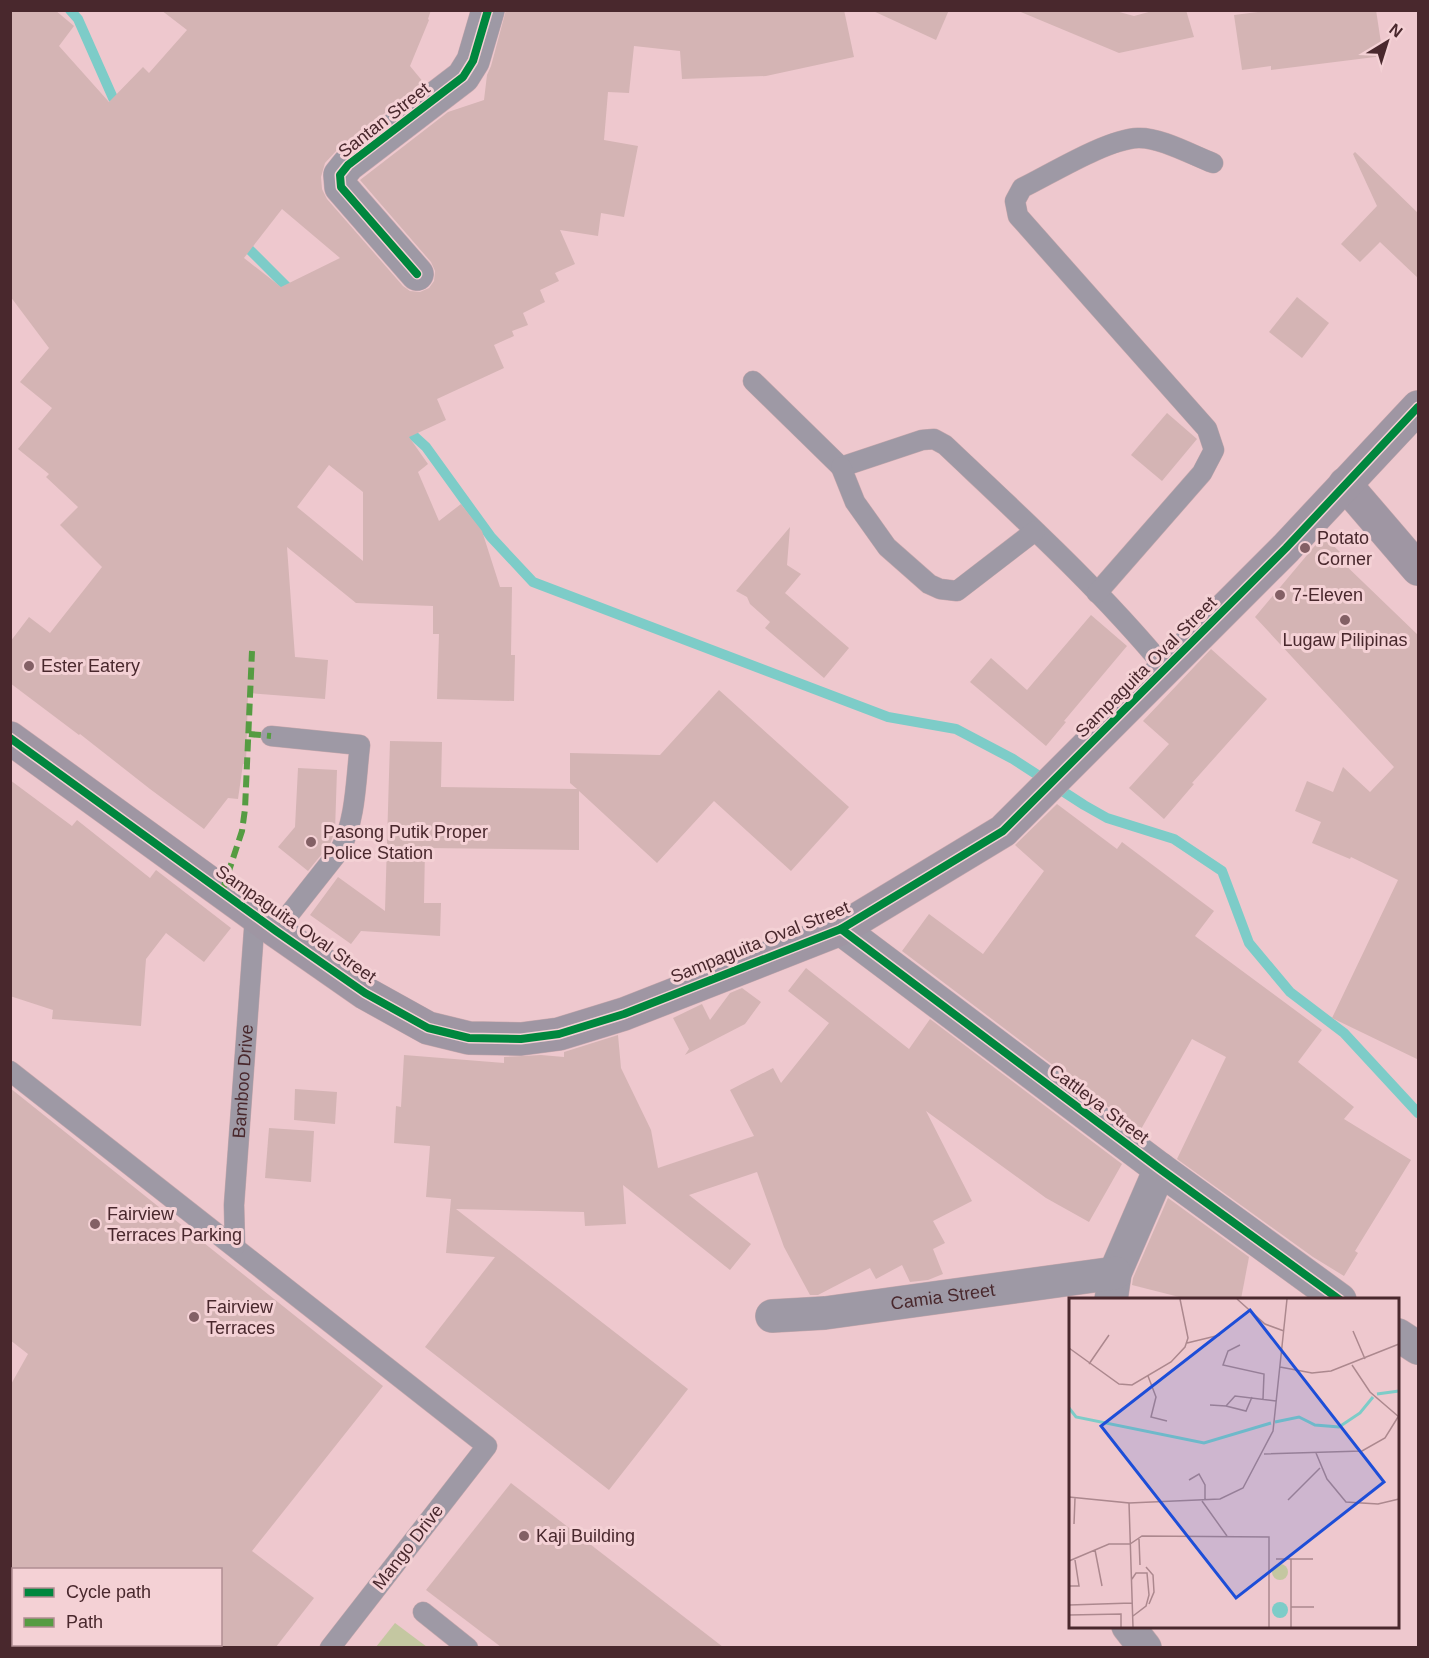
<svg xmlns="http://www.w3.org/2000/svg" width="1429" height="1658" font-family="Arial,sans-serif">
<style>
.green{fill:#c4c7a1}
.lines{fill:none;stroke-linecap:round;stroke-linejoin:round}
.stream{stroke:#7dccc8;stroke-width:10}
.building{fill:#d4b4b4;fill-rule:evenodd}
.lane-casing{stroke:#c7a8ad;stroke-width:21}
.street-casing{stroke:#c7a8ad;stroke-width:34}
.secondary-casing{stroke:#c7a8ad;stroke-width:34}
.lane{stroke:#9e99a5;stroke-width:20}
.street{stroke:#9e99a5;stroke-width:33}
.secondary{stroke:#9f96a3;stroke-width:33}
.quiet{stroke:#559c42;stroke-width:6;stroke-dasharray:12 6;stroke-linecap:butt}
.cycleway-casing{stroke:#f4d1d5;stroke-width:11}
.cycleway{stroke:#00873e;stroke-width:8}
.poi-dot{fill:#836065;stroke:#f4d1d5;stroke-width:2}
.labels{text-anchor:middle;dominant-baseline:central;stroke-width:6;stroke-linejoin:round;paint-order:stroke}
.street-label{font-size:18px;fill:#49282d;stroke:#f4d1d5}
.poi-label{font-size:18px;fill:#49282d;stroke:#f4d1d5;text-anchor:start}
.inset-river{fill:none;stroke:#7dccc8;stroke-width:3}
.inset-road{fill:none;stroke:#ac888e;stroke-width:1.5}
.view{fill:#1d4ed8;fill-opacity:0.15;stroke:#1d4ed8;stroke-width:3}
.inset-edge{fill:none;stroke:#49282d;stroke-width:3}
</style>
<rect width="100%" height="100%" fill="#eec8ce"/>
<polygon class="green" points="395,1623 427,1647 376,1647"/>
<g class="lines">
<g class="stream">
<polyline points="70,10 78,19 113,98 121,107"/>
<polyline points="241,241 294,294"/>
<polyline points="403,426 426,447 491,537 533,582 888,717 956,729 1013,759 1084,805 1107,818 1174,839 1222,871 1249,943 1290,992 1344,1033 1418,1113"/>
</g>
</g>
<g class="building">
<path d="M10 10H55L74 26 59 46 109 102 143 67 149 73 187 30 161 10H431L428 19 429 20 410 66 424 83 337 150 325 163 321 177 322 189 327 199 403 286 410 291 420 292 429 288 434 281 435 271 431 262 360 180 448 112 484 100 487 75 491 66 506 10H844L854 57 766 76 682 79 680 51 634 46 629 93 608 92 604 140 638 146 624 217 601 213 598 236 560 230 575 264 555 273 559 281 540 290 545 302 523 313 528 325 512 331 514 336 494 345 504 368 437 399 446 420 409 437 428 464 418 472 439 521 461 504 482 531 500 587H512L511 655H515L514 701 437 699 439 634H433V606L356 603 287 547 295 657 328 660 325 699 248 693 246 764H243L238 799 228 798 204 829 150 789 80 734 79 735 10 683V642L29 617 50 633 102 567 60 525 78 507 46 477 49 474 18 449 52 408 20 382 49 348 10 296ZM282 209 340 258 281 287 244 258ZM329 465 363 492V561L297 507Z"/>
<polygon points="871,10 949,10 936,40"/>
<polygon points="1016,10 1112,10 1134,16 1156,10 1186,10 1194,37 1119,53"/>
<polygon points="1275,10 1376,10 1383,56 1271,70 1271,66 1242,70 1234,15"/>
<polygon points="1355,152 1419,214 1419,279 1380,242 1360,262 1341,244 1377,206 1353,154"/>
<polygon points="1297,297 1329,323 1302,358 1269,332"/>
<polygon points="1167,413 1197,439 1162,481 1131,455"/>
<polygon points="790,527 787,565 801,574 785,593 849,648 824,678 765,628 770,622 750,604 747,597 736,591"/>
<polygon points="1323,536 1340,552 1336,556 1419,636 1419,1060 1332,1018 1398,880 1351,857 1350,859 1312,843 1321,822 1295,811 1307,781 1333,792 1343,767 1370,792 1394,767 1255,617"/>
<polygon points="1091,615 1127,646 1064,721 1066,722 1046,746 970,682 991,658 1027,690"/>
<polygon points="1211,649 1267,699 1192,783 1194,784 1164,819 1129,788 1169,744 1143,721"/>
<polygon points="719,690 849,807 791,871 714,801 657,863 579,791 579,850 425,848 424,903 441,903 440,936 361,931 351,944 310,915 338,877 385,911 390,741 442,742 441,787 577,789 570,783 570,753 660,755"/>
<polygon points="298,768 337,770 335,831 330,844 308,871 278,847 295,827"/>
<polygon points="10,780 72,826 77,820 150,878 156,870 231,928 204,962 166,933 146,959 141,1026 52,1019 53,1010 10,996"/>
<polygon points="1057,804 1117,849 1122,842 1214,911 1195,936 1322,1030 1298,1062 1354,1107 1344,1119 1411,1160 1355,1251 1358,1253 1344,1276 1313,1257 1177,1159 1226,1057 1192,1039 1140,1131 902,951 929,914 983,954 1044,871 1015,845"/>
<polygon points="806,968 909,1049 930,1019 1122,1164 1089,1222 1046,1198 926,1111 972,1201 933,1221 945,1243 933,1249 943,1274 928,1280 910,1282 902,1265 876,1279 870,1268 818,1295 810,1295 784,1247 757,1172 689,1195 751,1244 730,1270 623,1185 626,1224 585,1226 584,1212 456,1209 688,1389 609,1490 425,1347 495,1257 446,1253 451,1199 426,1197 430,1146 394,1143 396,1106 401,1107 404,1055 504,1063 504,1057 541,1055 564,1057 564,1052 618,1035 621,1068 651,1130 658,1168 754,1136 730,1090 773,1068 781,1083 829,1023 788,991"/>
<polygon points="742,988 761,1002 745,1024 685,1055 689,1049 673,1018 702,1004 710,1020 730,993"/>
<polygon points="10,1088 383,1386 252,1551 314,1598 276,1647 220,1647 220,1569 10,1569 10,1386 28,1354 10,1340"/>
<polygon points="295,1089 337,1092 335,1124 294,1120"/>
<polygon points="269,1128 314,1131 311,1182 265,1178"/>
<polygon points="1168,1198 1249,1257 1241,1299 1187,1299 1132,1285 1133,1278"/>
<polygon points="511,1483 723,1647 501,1647 426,1590"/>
</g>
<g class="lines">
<g class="lane-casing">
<g id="lane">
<path d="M753 381 841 467 922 440 934 439 945 445C1021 517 1099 588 1166 669"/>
<polyline points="841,467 855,502 887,547 929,584 940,589 957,591 1035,531"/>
<path d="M1097 593 1202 473 1214 450 1207 429 1018 216 1015 201 1022 188C1051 174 1107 139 1138 138 1160 137 1192 155 1213 163"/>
<path d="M271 736 360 745C356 777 356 821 340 850L276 931"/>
<polyline points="10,1071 487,1446 330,1648"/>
<path id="s1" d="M235 1246 234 1205 255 916"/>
<polyline points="423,1612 468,1648"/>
</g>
</g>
<g class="street-casing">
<g id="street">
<polyline points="417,274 341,187 340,175 348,165 463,77 473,61 488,10"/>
<polyline points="841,929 1160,1169 1340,1300"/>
<polyline points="1111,1300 1115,1273 1160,1169"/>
<path id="s2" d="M772 1316 825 1313 1115 1273"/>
<polyline points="1398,1335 1418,1348"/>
<polyline points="1128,1626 1145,1648"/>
</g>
</g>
<g class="secondary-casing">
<g id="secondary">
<polyline points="1345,484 1418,569"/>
<polyline points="10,738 276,931 365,993 428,1028 469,1038 521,1039 559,1034 624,1014 841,929 1003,831 1286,548 1418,407"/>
</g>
</g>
<use href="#lane" class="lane"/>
<use href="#street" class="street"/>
<use href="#secondary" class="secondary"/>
<g class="quiet">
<polyline points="249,734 271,736"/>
<polyline points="222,892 242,831 245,809 252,651"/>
</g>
<g class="cycleway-casing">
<g id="cycleway">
<polyline points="417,274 341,187 340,175 348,165 463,77 473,61 488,10"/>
<polyline points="10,738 276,931 365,993 428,1028 469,1038 521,1039 559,1034 624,1014 841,929 1003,831 1286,548 1418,407"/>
<polyline points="841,929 1160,1169 1340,1300"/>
</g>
</g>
<use href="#cycleway" class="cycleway"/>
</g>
<g class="poi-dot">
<circle cx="1305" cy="548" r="6"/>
<circle cx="1280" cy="595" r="6"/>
<circle cx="1345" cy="620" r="6"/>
<circle cx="29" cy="666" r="6"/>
<circle cx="311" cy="842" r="6"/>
<circle cx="95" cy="1224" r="6"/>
<circle cx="194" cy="1317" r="6"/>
<circle cx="524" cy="1536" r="6"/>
</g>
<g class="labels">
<g class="street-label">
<text transform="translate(384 120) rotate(-38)">Santan Street</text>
<text transform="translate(1146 667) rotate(-45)">Sampaguita Oval Street</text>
<text transform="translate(296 924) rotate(35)">Sampaguita Oval Street</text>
<text transform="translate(760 942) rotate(-22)">Sampaguita Oval Street</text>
<text stroke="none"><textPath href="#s1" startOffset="165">Bamboo Drive</textPath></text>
<text transform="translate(1099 1104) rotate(37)">Cattleya Street</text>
<text stroke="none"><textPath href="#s2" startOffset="172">Camia Street</textPath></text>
<text transform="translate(408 1547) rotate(-52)">Mango Drive</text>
</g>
<g class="poi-label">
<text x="1317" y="538">Potato<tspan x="1317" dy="21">Corner</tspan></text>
<text x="1292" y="595">7-Eleven</text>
<text x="1345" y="640" text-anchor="middle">Lugaw Pilipinas</text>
<text x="41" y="666">Ester Eatery</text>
<text x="323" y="832">Pasong Putik Proper<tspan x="323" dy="21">Police Station</tspan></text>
<text x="107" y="1214">Fairview<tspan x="107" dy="21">Terraces Parking</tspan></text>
<text x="206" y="1307">Fairview<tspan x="206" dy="21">Terraces</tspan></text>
<text x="536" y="1536">Kaji Building</text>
</g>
</g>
<g transform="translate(1069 1298)">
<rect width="330" height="330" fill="#eec8ce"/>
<path d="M203 274a8 8 0 1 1 16 0a8 8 0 1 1-16 0Z" fill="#c4c7a1"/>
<path d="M203 312a8 8 0 1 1 16 0a8 8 0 1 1-16 0Z" fill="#7dccc8"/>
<path class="inset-river" d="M308 96 330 93M0 110 7 119 135 145 202 125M206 124 230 119 246 127 270 129 291 115 304 99"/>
<path class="inset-road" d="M168 1 196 26 215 33M284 33 296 61M118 45 151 37M171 47 159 53 154 67 195 76 194 101M0 50 50 86 63 87 102 64 116 49 119 40 111 1M20 66 40 37M283 67 301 94 330 119M211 69 243 75 262 73 330 46M79 78 87 99 82 119 98 123M141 107 157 108 166 98 207 103M157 108 177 113 183 99M247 155 258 181 277 204 309 206 330 201M195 156 293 153 316 140 329 119M120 182 130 176 136 187V202M0 199 60 205 64 329M219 202 251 170M133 203 158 238M60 205 151 201 174 190 204 133 218 1M5 226 6 200M70 241 71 267M26 252 33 288M207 261H244M0 263 40 246H61L73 238 200 239V329M77 269 84 277 85 294 80 306M63 281 67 275H78L80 297 77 308 64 318M0 288H10L6 262M0 307 63 305M222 309H245M0 317 52 316V329M222 329V261"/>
<path class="view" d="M181 12 315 184 167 300 32 128Z"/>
<rect width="330" height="330" class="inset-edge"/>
</g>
<rect width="1429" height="1658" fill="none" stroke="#49282d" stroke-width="24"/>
<rect x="12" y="1568" width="210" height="78" fill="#f4d1d5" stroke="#b08d92" stroke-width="1.5"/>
<rect x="24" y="1588" width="30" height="9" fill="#00873e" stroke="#b08d92" stroke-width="1.5"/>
<text x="66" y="1598" font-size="18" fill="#49282d">Cycle path</text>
<rect x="24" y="1618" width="30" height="9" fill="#559c42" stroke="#b08d92" stroke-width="1.5"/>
<text x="66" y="1628" font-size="18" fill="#49282d">Path</text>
<g transform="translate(1387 42) rotate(38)" stroke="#f4d1d5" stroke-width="4.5" paint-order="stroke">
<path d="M0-4.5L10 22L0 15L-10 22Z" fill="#49282d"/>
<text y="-9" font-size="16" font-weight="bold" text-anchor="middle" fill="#49282d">N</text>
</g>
</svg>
